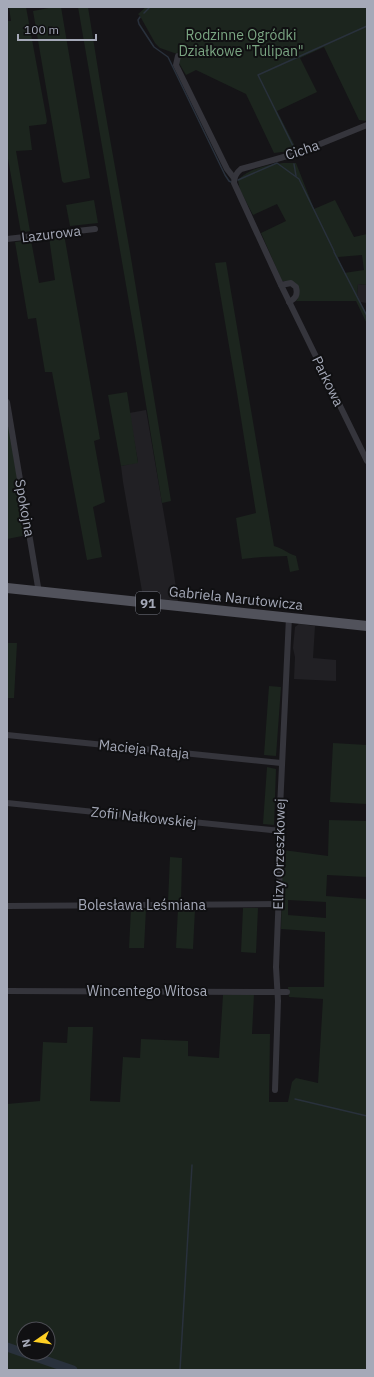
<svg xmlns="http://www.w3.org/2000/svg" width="374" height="1377" font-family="'IBM Plex Sans',sans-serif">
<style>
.built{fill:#212024}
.green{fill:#1c251e;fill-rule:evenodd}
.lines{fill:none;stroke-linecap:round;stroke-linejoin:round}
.stream{stroke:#29313c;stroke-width:1.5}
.river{stroke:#29313c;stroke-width:9}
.minor{stroke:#35353c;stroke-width:6}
.primary{stroke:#51525b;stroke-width:10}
.labels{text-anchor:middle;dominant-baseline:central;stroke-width:4;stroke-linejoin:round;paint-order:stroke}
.shield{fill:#101012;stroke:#787b86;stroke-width:1}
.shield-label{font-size:13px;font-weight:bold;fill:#a5a9b8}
.park-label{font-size:14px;fill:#7aa582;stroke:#101012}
.street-label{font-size:14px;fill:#a5a9b8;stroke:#101012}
</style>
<rect width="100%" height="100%" fill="#151417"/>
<g class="built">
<polygon points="358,284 367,285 367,303 360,302 357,295"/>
<polygon points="146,410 172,561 178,601 143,597 123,482 121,466 138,462 129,413"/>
<polygon points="299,624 315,626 313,658 336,660 336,681 294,679 295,657 293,648 295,627"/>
</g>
<g class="green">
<polygon points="9,7 26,7 47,121 46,124 29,126 32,150 16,151 30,231 21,233 7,153 7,21 11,21"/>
<polygon points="54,7 61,7 90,178 64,183 62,181 33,11"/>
<polygon points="78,7 88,7 101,88 130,252 171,501 162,503 135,337"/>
<polygon points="146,7 367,7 367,121 359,120 324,47 300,58 317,92 277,111 297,150 274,153 246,94 196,70 186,75 179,63 177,54 160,48 155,43 140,16 138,14"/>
<path d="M283 163H296L314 209 335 200 354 237 367 234V285L358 284 357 295 367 315V324L356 301H294L297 300 299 294 291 281H282L261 233 286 221 277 204 253 215 240 190 238 180C250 168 267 165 283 163ZM362 255 364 270 344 273 338 257Z"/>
<polygon points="94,200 98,223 70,226 66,205"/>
<polygon points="64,234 100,439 94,441 105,502 93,507 102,557 87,560 52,372 45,372 36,318 28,319 15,242 31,240 39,283 55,280 49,237"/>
<path d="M226 262 274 546C285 549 286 553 296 556L299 570 290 572 287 556 262 557 242 559 236 518 256 513 237 393 215 263Z"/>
<polygon points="127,392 138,463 121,466 108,395"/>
<polygon points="7,417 27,535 7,539"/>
<polygon points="8,643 17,643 14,698 7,698"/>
<polygon points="269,686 281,687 276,756 264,755"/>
<polygon points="333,743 367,745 367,804 330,802"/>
<polygon points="267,767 276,769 274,825 263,824"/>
<path d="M329 820 367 821V877L327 875 326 896 367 899V1370H7V1104L40 1101 43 1042 67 1043 68 1027H93L90 1101 120 1102 123 1057 140 1058 141 1039 188 1041V1056L219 1058 223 995 254 994 252 1034H270L269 1102H288L292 1082 296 1078 318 1083 323 999 289 997 288 987H324L325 932 281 929 283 850 328 856ZM288 900 326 902V918L288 915ZM24 1329H48V1353H24Z"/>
<polygon points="170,857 182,858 181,902 168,902"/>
<polygon points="243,908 258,908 256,953 241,952"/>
<polygon points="131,909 146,909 144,948 129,948"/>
<polygon points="178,909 195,909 193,949 176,948"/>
</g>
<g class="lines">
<g class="stream">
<polyline points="144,13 150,7"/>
<polyline points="140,17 138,20 139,24 154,47 168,57 225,175 229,181 231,182"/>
<polyline points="294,148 258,75 367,26"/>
<polyline points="294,164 296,176"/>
<polyline points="238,180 277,163 299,179 334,251"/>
<polyline points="334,252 367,316"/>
<polyline points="295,1099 367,1116"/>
<polyline points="180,1370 192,1165"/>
</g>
<polyline class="river" points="7,1347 73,1370"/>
<g class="minor">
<polyline points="178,56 176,65 227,169 234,178"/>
<path d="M367 125 298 153 241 169C236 173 234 177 234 183L281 285 367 461"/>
<polyline points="7,239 95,229"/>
<path d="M281 285 291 283 296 287C298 295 296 298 289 302"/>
<polyline points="7,402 38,587 38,591"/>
<polyline points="7,735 281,763"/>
<polyline points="7,803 281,831"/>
<polyline points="7,906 278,904"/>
<polyline points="7,991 287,992"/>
<polyline points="275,1090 278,1001 276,967 281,841 280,808 289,617"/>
</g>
<polyline class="primary" points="7,588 367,626"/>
</g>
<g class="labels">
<rect class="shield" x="136" y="592" width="24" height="22" rx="3"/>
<g class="shield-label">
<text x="148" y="603">91</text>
</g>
<g class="park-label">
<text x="241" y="35">Rodzinne Ogródki<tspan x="241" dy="16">Działkowe "Tulipan"</tspan></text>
</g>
<g class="street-label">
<text transform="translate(302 150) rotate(-19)">Cicha</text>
<text transform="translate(51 234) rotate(-7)">Lazurowa</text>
<text transform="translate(328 381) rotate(64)">Parkowa</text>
<text transform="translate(25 508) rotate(80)">Spokojna</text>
<text transform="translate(236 598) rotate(6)">Gabriela Narutowicza</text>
<text transform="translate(144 749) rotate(6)">Macieja Rataja</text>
<text transform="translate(144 817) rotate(6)">Zofii Nałkowskiej</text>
<text transform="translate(279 854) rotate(-89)">Elizy Orzeszkowej</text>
<text x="142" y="905">Bolesława Leśmiana</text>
<text x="147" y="991">Wincentego Witosa</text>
</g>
</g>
<rect width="374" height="1377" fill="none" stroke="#a5a9b8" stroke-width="16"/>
<g transform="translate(36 1341) rotate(257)"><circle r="19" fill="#101012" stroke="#4c4d54"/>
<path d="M0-3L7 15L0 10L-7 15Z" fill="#ffd024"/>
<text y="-6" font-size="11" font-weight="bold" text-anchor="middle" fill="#a5a9b8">N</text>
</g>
<path d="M18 34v6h78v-6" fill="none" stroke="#a5a9b8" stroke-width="2"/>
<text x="24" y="34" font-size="12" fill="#a5a9b8" stroke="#101012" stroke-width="3" paint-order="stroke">100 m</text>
</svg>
